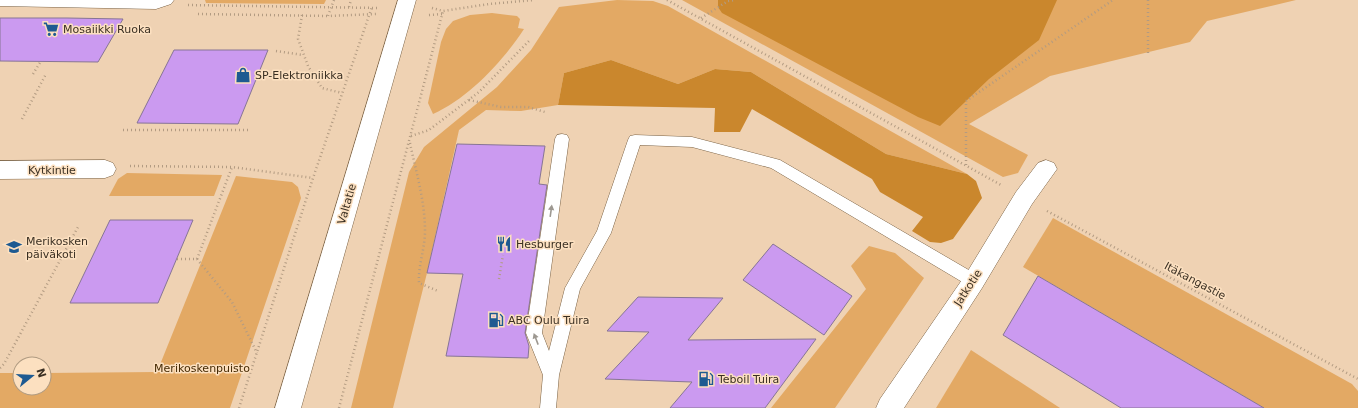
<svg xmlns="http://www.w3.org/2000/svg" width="1358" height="408" font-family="'DejaVu Sans',sans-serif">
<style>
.green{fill:#e3a964}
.forest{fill:#ca872d}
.building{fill:#cb9af0;stroke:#877595}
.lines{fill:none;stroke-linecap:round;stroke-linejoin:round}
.lane-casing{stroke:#7b6346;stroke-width:1}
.street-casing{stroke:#7b6346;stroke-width:1}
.secondary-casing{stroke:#7b6346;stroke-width:1}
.path{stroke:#b29b82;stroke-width:2.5;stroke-dasharray:1 3;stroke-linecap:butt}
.lane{fill:#fff;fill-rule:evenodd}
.street{fill:#fff;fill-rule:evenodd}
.secondary{fill:#fff;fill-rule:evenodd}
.oneway{fill:#9d9891}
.labels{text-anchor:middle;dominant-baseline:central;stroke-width:3;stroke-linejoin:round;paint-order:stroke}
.poi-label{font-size:11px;fill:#3b3023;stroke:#fce0c0;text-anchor:start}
.street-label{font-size:11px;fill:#3b3023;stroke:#fce0c0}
.park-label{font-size:11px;fill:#462b05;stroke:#fce0c0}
</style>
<rect width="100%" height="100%" fill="#efd2b3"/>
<g class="green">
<polygon points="205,0 326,0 324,4 206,3"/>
<polygon points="617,0 653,1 668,6 967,174 886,154 751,72 715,69 678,84 611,60 564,73 558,105 521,111 486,110 459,130 427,273 393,408 351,408 409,172 424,147 497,87 531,50 559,7"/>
<polygon points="682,0 1296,0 1207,21 1190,42 1050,76 969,124 1028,155 1018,173 1003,177"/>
<path d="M492 13 517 16 520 19 518 28 524 29C503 61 469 98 433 114L428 103 441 42 446 29 453 21 470 15Z"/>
<polygon points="127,173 222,175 214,196 109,196 118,179"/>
<polygon points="236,176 292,182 298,187 301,198 230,408 0,408 0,373 20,373 20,388 44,388 44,373 157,372"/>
<polygon points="1053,218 1352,384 1358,391 1358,408 1264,408 1023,267"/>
<polygon points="869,246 895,253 924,278 835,408 771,408 866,289 851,266"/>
<polygon points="971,350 1060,408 936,408"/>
</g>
<g class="forest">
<polygon points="718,0 1057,0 1039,40 989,79 940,126 918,117 722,13 718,7"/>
<polygon points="611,60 678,84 715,69 751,72 886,154 967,174 976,181 982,198 953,239 941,243 930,242 912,231 923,217 880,192 872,179 752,109 740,132 714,132 715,108 558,105 564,73"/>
</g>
<g class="building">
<polygon points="0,18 67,18 123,19 98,62 0,61"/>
<polygon points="174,50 268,50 238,124 137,123"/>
<polygon points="457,144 545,146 539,184 547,185 525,333 529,346 528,358 446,356 463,274 427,273"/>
<polygon points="110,220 193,220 158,303 70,303"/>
<polygon points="773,244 852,296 824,335 743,280"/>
<polygon points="1038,276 1264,408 1121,408 1003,335"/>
<polygon points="638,297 723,298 688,340 816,339 765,408 670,408 692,382 605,379 649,332 607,331"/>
</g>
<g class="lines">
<g class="lane-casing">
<polygon id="lane" points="562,134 567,135 569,139 542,333 549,351 565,288 597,231 628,140 630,136 635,135 692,137 780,160 979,276 981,281 979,286 974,288 969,286 771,168 692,147 640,145 611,233 580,289 559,375 556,408 540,408 543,375 526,333 555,139 557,135"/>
</g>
<g class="street-casing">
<g id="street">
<polygon points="0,0 174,0 171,4 156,9 0,6"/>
<polygon points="105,160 113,163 116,169 113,175 105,178 0,179 0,161"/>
<polygon points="1046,160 1054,163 1057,169 1032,204 982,288 904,408 876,408 880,399 966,274 1016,192 1038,163"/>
</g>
</g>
<g class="secondary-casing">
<polygon id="secondary" points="398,0 416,0 301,408 275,408"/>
</g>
<g class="path">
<polyline points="334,0 328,16 377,14"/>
<polyline points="667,0 1001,185"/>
<polyline points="1148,0 1148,53"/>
<polyline points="188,5 379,8"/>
<polyline points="349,7 351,0"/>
<polyline points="432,8 443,11 489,4 534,0"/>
<polyline points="198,14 328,16"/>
<polyline points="302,15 298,39 308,66 322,88 342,93"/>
<polyline points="429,15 443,14"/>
<polyline points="701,18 728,1 735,0"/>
<polyline points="276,51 303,55"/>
<polyline points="33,74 41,61"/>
<polyline points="469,100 501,107 528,107 545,112"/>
<polyline points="22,119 46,74"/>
<polyline points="123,130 251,130"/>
<polyline points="411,136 429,130 479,92 529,41"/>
<path d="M410 143C416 172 425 201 425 231 425 249 418 265 419 283L438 291"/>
<polyline points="966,165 966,101 1113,0"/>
<polyline points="130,166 232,167 313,178"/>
<polyline points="1047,211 1358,379"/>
<polyline points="177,259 197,259 232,167"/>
<polyline points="197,259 232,302 257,353"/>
<polyline points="499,279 503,255"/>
<polyline points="0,368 4,364 78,227"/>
<polyline points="239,408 313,178 372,7"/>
<polyline points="339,408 443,11"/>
</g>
<use href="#lane" class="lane"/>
<use href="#street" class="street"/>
<use href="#secondary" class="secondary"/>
</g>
<defs><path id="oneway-solid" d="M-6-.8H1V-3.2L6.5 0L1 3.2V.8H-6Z"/></defs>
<g class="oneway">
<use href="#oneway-solid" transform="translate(551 211) rotate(-82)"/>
<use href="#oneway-solid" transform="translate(536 339) rotate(-111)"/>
</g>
<defs>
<g id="supermarket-bare" transform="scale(1.2)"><path d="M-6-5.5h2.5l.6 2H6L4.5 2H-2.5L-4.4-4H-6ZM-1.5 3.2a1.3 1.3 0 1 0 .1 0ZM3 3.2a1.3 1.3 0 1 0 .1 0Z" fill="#1e5a91" stroke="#fce0c0" stroke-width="2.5" paint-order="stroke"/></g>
<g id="shop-bare" transform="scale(1.2)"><path d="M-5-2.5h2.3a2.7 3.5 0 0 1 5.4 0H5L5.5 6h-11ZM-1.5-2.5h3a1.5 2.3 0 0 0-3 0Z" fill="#1e5a91" stroke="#fce0c0" stroke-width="2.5" paint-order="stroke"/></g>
<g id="restaurant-bare" transform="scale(1.2)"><path d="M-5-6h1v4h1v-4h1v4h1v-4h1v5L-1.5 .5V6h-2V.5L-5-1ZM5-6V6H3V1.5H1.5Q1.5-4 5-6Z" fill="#1e5a91" stroke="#fce0c0" stroke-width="2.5" paint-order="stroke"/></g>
<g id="school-bare" transform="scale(1.2)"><path d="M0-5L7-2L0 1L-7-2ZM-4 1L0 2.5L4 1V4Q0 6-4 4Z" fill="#1e5a91" stroke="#fce0c0" stroke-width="2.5" paint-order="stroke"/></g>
<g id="fuel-bare" transform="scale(1.2)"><path d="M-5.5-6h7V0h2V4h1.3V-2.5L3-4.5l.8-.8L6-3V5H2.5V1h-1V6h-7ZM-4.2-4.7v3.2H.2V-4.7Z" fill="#1e5a91" stroke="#fce0c0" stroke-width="2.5" paint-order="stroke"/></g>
</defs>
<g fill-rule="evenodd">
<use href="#supermarket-bare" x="51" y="29"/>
<use href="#shop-bare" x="243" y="75"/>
<use href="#restaurant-bare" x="504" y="244"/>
<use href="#school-bare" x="14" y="247"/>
<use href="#fuel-bare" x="496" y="320"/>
<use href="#fuel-bare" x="706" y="379"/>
</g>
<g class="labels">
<g class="poi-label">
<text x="63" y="29">Mosaiikki Ruoka</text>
<text x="255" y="75">SP-Elektroniikka</text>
<text x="26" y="241">Merikosken<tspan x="26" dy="13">päiväkoti</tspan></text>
<text x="516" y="244">Hesburger</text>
<text x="508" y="320">ABC Oulu Tuira</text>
<text x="718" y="379">Teboil Tuira</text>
</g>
<g class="street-label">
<text x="52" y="170">Kytkintie</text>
<text transform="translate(347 204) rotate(-74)">Valtatie</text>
<text transform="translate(1195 281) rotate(28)">Itäkangastie</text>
<text transform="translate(968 288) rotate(-57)">Jatkotie</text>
</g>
<g class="park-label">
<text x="202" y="368">Merikoskenpuisto</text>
</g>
</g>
<g transform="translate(32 376) rotate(72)"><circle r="19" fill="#fce0c0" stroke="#af9a81"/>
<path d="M0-3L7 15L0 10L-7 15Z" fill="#1e5a91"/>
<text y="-6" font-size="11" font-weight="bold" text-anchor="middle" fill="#3b3023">N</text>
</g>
</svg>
